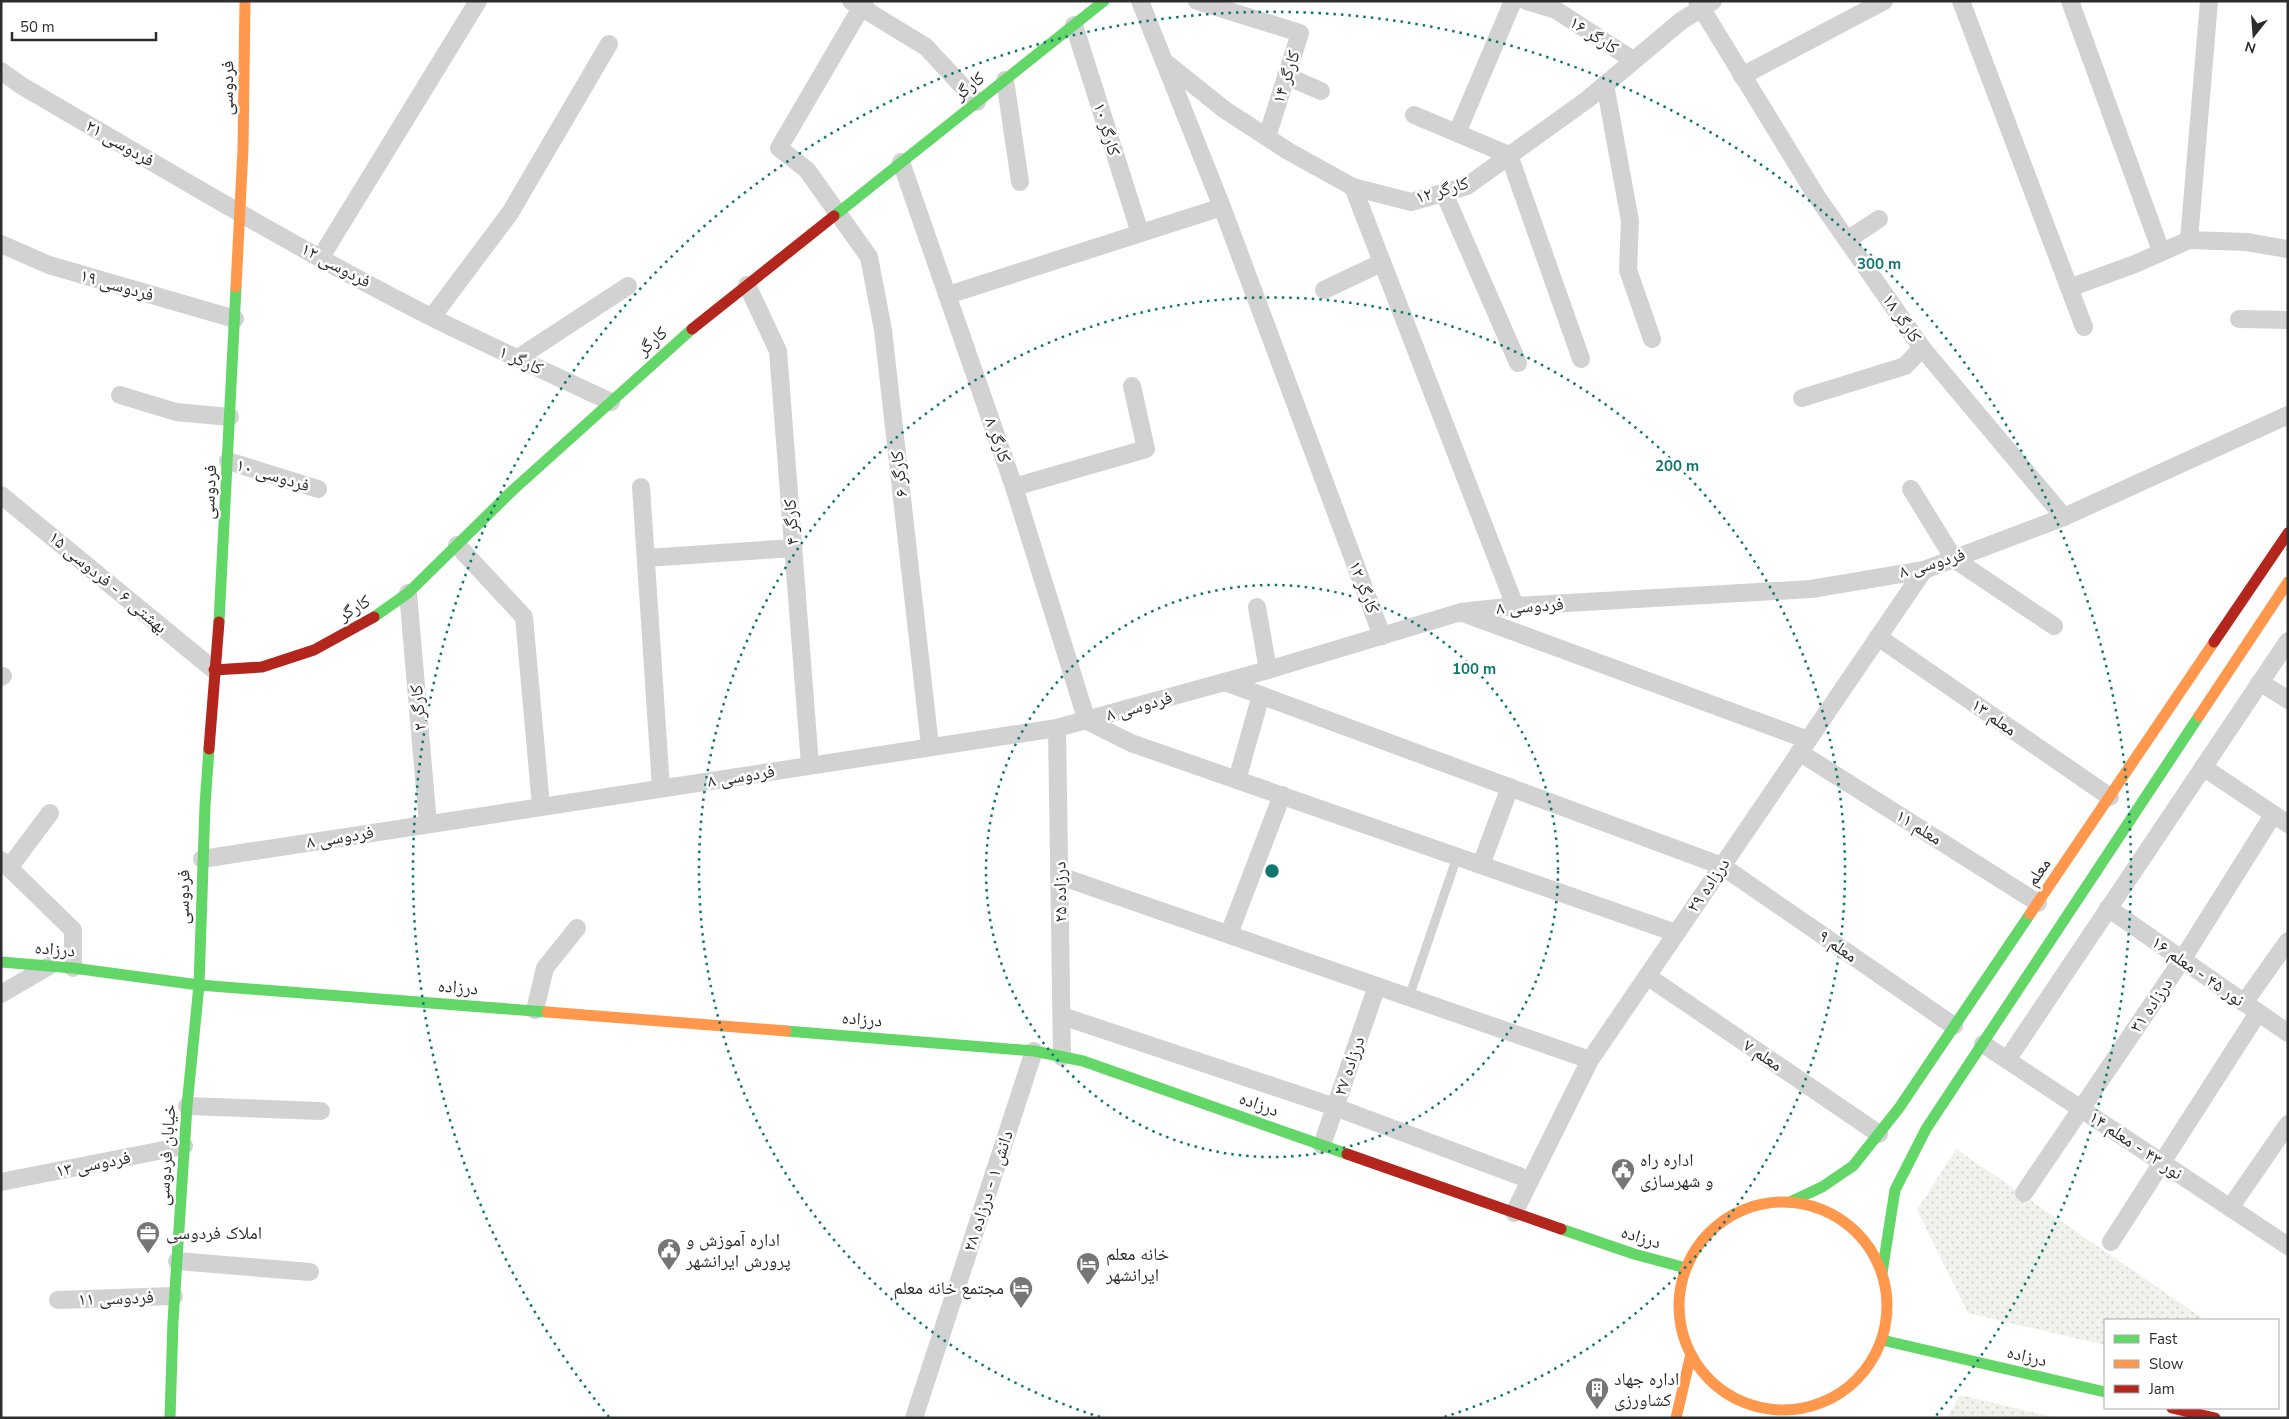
<svg xmlns="http://www.w3.org/2000/svg" width="2289" height="1419" font-family="'Nunito Sans','Noto Naskh Arabic',sans-serif">
<style>
.park{fill:url(#park-dots)}
.lines{fill:none;stroke-linecap:round;stroke-linejoin:round}
.lane{stroke:#d2d2d2;stroke-width:9}
.street{stroke:#d2d2d2;stroke-width:18}
.fast{stroke:#63d668;stroke-width:11}
.slow{stroke:#ff974d;stroke-width:11}
.jam{stroke:#b3261e;stroke-width:11}
.ring{fill:none;stroke:#0f766e;stroke-width:2.5;stroke-dasharray:2.5 5}
.labels{text-anchor:middle;dominant-baseline:central;stroke-width:5;stroke-linejoin:round;paint-order:stroke}
.street-label{font-size:18px;fill:#2d2d2d;stroke:#fff}
.poi-label{font-size:18px;fill:#2d2d2d;stroke:#fff;text-anchor:start}
.centre{fill:#0f766e;stroke:#fff;stroke-width:2.5}
.ring-label{font-size:15px;text-anchor:middle;font-weight:bold;fill:#0f766e;stroke:#fff;stroke-width:5;stroke-linejoin:round;paint-order:stroke}
</style>
<defs>
<pattern id="park-dots" width="8" height="8" patternUnits="userSpaceOnUse" patternTransform="scale(1.25)"><rect width="8" height="8" fill="#f0f3eb"/><path d="M2 2h.1M6 6h.1" fill="none" stroke="#ced1ca" stroke-width="1.8" stroke-linecap="round"/></pattern>
</defs>
<rect width="100%" height="100%" fill="#fff"/>
<g class="park">
<polygon points="1956,1149 2205,1320 2105,1320 2105,1345 1968,1313 1917,1210"/>
<polygon points="1960,1395 2057,1418 1947,1418"/>
</g>
<g class="lines">
<polyline class="lane" points="1409,997 1457,857"/>
<g class="street">
<polyline points="851,1 926,47 977,102"/>
<polyline points="865,1 779,148 807,170 869,257 883,330 930,746"/>
<polyline points="1140,1 1222,207 1382,636"/>
<polyline points="1197,1 1300,33 1267,137"/>
<polyline points="1526,1 1556,10 1633,60"/>
<polyline points="1697,1 1817,197 1922,348 2064,517"/>
<polyline points="1961,1 2084,327"/>
<polyline points="2070,1 2161,251"/>
<polyline points="1074,25 1140,233"/>
<polyline points="1165,62 1225,110 1288,151 1353,187 1411,202 1467,186 1588,99 1681,21 1713,1"/>
<path d="M1 71 22 86C158 165 293 247 433 318 492 347 551 374 611 402"/>
<polyline points="1286,76 1321,91"/>
<polyline points="1742,76 1884,1"/>
<polyline points="1005,80 1020,182"/>
<polyline points="1605,84 1630,221 1628,270 1652,339"/>
<polyline points="1414,115 1509,155 1581,359"/>
<polyline points="1457,133 1513,1"/>
<polyline points="901,162 1014,487 1087,721 1131,743 1676,933"/>
<polyline points="1353,187 1515,606"/>
<polyline points="1444,193 1518,363"/>
<polyline points="1847,240 1879,219"/>
<polyline points="2189,240 2209,1"/>
<polyline points="1,244 49,265 235,319"/>
<polyline points="321,257 478,1"/>
<polyline points="747,285 778,351 810,765"/>
<polyline points="2069,288 2135,264 2189,240 2246,242 2288,249"/>
<polyline points="1324,290 1381,263"/>
<polyline points="948,295 1222,207"/>
<polyline points="432,317 510,213 609,44"/>
<polyline points="2239,319 2288,320"/>
<polyline points="518,358 628,286"/>
<polyline points="120,395 176,412 230,417"/>
<polyline points="1802,398 1905,366 1922,348"/>
<polyline points="228,461 318,489"/>
<polyline points="641,487 661,788"/>
<polyline points="1014,487 1146,449 1132,386"/>
<polyline points="1911,489 1954,559 2054,626"/>
<polyline points="1,495 214,670"/>
<polyline points="457,545 524,617 541,806"/>
<polyline points="646,558 793,548"/>
<polyline points="408,593 428,824"/>
<polyline points="1257,607 1268,670"/>
<polyline points="1463,613 1808,740"/>
<polyline points="1878,637 2110,797"/>
<polyline points="1,677 3,676"/>
<polyline points="1225,682 1722,866 1954,1026"/>
<polyline points="2260,682 2288,700"/>
<polyline points="1057,728 1062,1057"/>
<polyline points="1799,752 2038,903"/>
<polyline points="2203,767 2288,824"/>
<polyline points="1237,780 1261,695"/>
<polyline points="202,859 1057,728 1268,670 1461,612 1515,606 1811,589 1924,570 2064,517 2288,415"/>
<polyline points="1,860 73,930 73,968"/>
<polyline points="1481,865 1510,787"/>
<polyline points="9,868 50,813"/>
<polyline points="1060,876 1590,1060"/>
<polyline points="2108,908 2288,1033"/>
<polyline points="1229,934 1282,795"/>
<polyline points="1647,976 1879,1134"/>
<polyline points="1,994 49,966"/>
<polyline points="2244,1003 2288,941"/>
<polyline points="535,1010 545,968 577,928"/>
<polyline points="1062,1016 1335,1107 1530,1180"/>
<polyline points="1983,1044 2288,1246"/>
<polyline points="2007,1060 2288,641"/>
<polyline points="187,1106 321,1111"/>
<polyline points="1322,1145 1377,986"/>
<polyline points="1,1182 184,1146"/>
<polyline points="2024,1193 2182,960 2273,815"/>
<polyline points="2230,1208 2288,1124"/>
<polyline points="1514,1213 1590,1060 1924,570"/>
<polyline points="2111,1242 2258,1013"/>
<polyline points="177,1261 310,1272"/>
<polyline points="58,1300 174,1296"/>
<polyline points="914,1418 1034,1051"/>
</g>
<g class="fast">
<polyline points="834,216 1104,1"/>
<polyline points="374,617 408,593 513,490 692,329"/>
<polyline points="219,622 236,287"/>
<polyline points="1,962 73,968 199,985 547,1012"/>
<polyline points="786,1031 1034,1051 1083,1061 1347,1154"/>
<polyline points="1790,1202 1822,1187 1853,1166 1899,1108 2030,914"/>
<polyline points="1561,1229 1634,1254 1686,1268"/>
<polyline points="1882,1273 1895,1190 1926,1129 2199,716"/>
<polyline points="1882,1340 2105,1392"/>
<polyline points="170,1418 173,1321 187,1106 199,985 205,805 209,749"/>
</g>
<g class="slow">
<polyline points="236,287 243,149 245,1"/>
<polyline points="2199,716 2288,582"/>
<polyline points="2030,914 2214,642"/>
<polyline points="547,1012 786,1031"/>
<circle cx="1783" cy="1306" r="104"/>
<polyline points="1676,1418 1691,1354"/>
</g>
<g class="jam">
<polyline points="692,329 834,216"/>
<polyline points="2214,642 2288,533"/>
<polyline points="214,670 262,667 314,650 374,617"/>
<polyline points="209,749 219,622"/>
<polyline points="1347,1154 1561,1229"/>
<polyline points="2172,1408 2215,1418"/>
</g>
</g>
<g class="ring">
<circle cx="1272" cy="871" r="286"/>
<path d="M1100 1417A573 573 0 1 1 1444 1417"/>
<path d="M609 1417A859 859 0 1 1 1935 1417"/>
</g>
<defs>
<g id="civic-pin" transform="scale(1.25)"><path d="M0 17L-7.5 6A9.5 9.5 0 1 1 7.5 6Z" fill="#767676" stroke="#fff"/><path d="M-.6-6.5H3V-4.5H.6V-3L4-1V1h2V6H-6V1h2V-1L-.6-3ZM-1.2 2.5V6h2.4V2.5Z" fill="#fff"/></g>
<g id="office-pin" transform="scale(1.25)"><path d="M0 17L-7.5 6A9.5 9.5 0 1 1 7.5 6Z" fill="#767676" stroke="#fff"/><path d="M-6-3h4V-5.5h4V-3h4V5H-6ZM-1-4.5V-3h2v-1.5ZM-6 0V1H6V0Z" fill="#fff"/></g>
<g id="hotel-pin" transform="scale(1.25)"><path d="M0 17L-7.5 6A9.5 9.5 0 1 1 7.5 6Z" fill="#767676" stroke="#fff"/><path d="M-6-4.5h1.5V1H6V5H4.5V3h-9V5H-6ZM-4 0a1.8 1.8 0 1 1 3.6 0ZM.5 0V-2.5h3Q6-2.5 6 0Z" fill="#fff"/></g>
<g id="building-pin" transform="scale(1.25)"><path d="M0 17L-7.5 6A9.5 9.5 0 1 1 7.5 6Z" fill="#767676" stroke="#fff"/><path d="M-4-6H4V6H1V3H-1V6H-4ZM-2.5-4.3h1.7v1.8h-1.7ZM.8-4.3h1.7v1.8H.8ZM-2.5-1h1.7V.8h-1.7ZM.8-1h1.7V.8H.8Z" fill="#fff"/></g>
</defs>
<g fill-rule="evenodd">
<use href="#civic-pin" x="1623" y="1170"/>
<use href="#office-pin" x="148" y="1233"/>
<use href="#civic-pin" x="669" y="1250"/>
<use href="#hotel-pin" x="1088" y="1264"/>
<use href="#hotel-pin" x="1021" y="1288"/>
<use href="#building-pin" x="1597" y="1389"/>
</g>
<g class="labels">
<g class="street-label">
<text transform="translate(1594 35) rotate(33)">کارگر ۱۶</text>
<text transform="translate(1286 77) rotate(-72)">کارگر ۱۴</text>
<text transform="translate(969 86) rotate(-39)">کارگر</text>
<text transform="translate(227 88) rotate(-89)">فردوسی</text>
<text transform="translate(1107 129) rotate(73)">کارگر ۱۰</text>
<text transform="translate(120 143) rotate(30)">فردوسی ۲۱</text>
<text transform="translate(1442 190) rotate(-17)">کارگر ۱۲</text>
<text transform="translate(336 265) rotate(28)">فردوسی ۱۲</text>
<text transform="translate(117 285) rotate(16)">فردوسی ۱۹</text>
<text transform="translate(1902 318) rotate(56)">کارگر ۱۸</text>
<text transform="translate(652 341) rotate(-42)">کارگر</text>
<text transform="translate(521 360) rotate(25)">کارگر ۱</text>
<text transform="translate(998 440) rotate(71)">کارگر ۸</text>
<text transform="translate(899 474) rotate(-96)">کارگر ۶</text>
<text transform="translate(273 475) rotate(17)">فردوسی ۱۰</text>
<text transform="translate(209 492) rotate(-87)">فردوسی</text>
<text transform="translate(791 522) rotate(-94)">کارگر ۴</text>
<text transform="translate(1932 563) rotate(-16)">فردوسی ۸</text>
<text transform="translate(108 582) rotate(40)">بهشتی ۶ - فردوسی ۱۵</text>
<text transform="translate(1364 587) rotate(69)">کارگر ۱۲</text>
<text transform="translate(1530 606) rotate(-4)">فردوسی ۸</text>
<text transform="translate(354 608) rotate(-31)">کارگر</text>
<text transform="translate(1139 706) rotate(-16)">فردوسی ۸</text>
<text transform="translate(418 708) rotate(-95)">کارگر ۲</text>
<text transform="translate(1994 717) rotate(35)">معلم ۱۳</text>
<text transform="translate(741 776) rotate(-9)">فردوسی ۸</text>
<text transform="translate(1919 827) rotate(32)">معلم ۱۱</text>
<text transform="translate(340 837) rotate(-9)">فردوسی ۸</text>
<text transform="translate(2038 872) rotate(-56)">معلم</text>
<text transform="translate(1708 885) rotate(-56)">درزاده ۲۹</text>
<text transform="translate(1060 892) rotate(-91)">درزاده ۲۵</text>
<text transform="translate(183 897) rotate(-89)">فردوسی</text>
<text transform="translate(1838 946) rotate(35)">معلم ۹</text>
<text transform="translate(55 949) rotate(5)">درزاده</text>
<text transform="translate(2198 971) rotate(35)">نور ۴۵ - معلم ۱۶</text>
<text transform="translate(458 987) rotate(4)">درزاده</text>
<text transform="translate(2151 1005) rotate(-56)">درزاده ۳۱</text>
<text transform="translate(862 1019) rotate(5)">درزاده</text>
<text transform="translate(1763 1055) rotate(34)">معلم ۷</text>
<text transform="translate(1349 1066) rotate(-71)">درزاده ۲۷</text>
<text transform="translate(1259 1104) rotate(20)">درزاده</text>
<text transform="translate(2136 1145) rotate(34)">نور ۴۳ - معلم ۱۴</text>
<text transform="translate(166 1155) rotate(-86)">خیابان فردوسی</text>
<text transform="translate(93 1164) rotate(-11)">فردوسی ۱۳</text>
<text transform="translate(988 1191) rotate(-72)">دانش ۱ - درزاده ۲۸</text>
<text transform="translate(1641 1237) rotate(17)">درزاده</text>
<text transform="translate(116 1298) rotate(-2)">فردوسی ۱۱</text>
<text transform="translate(2027 1356) rotate(13)">درزاده</text>
</g>
<g class="poi-label">
<text x="1640" y="1160">اداره راه<tspan x="1640" dy="21">و شهرسازی</tspan></text>
<text x="166" y="1233">املاک فردوسی</text>
<text x="686" y="1240">اداره آموزش و<tspan x="686" dy="21">پرورش ایرانشهر</tspan></text>
<text x="1106" y="1254">خانه معلم<tspan x="1106" dy="21">ایرانشهر</tspan></text>
<text x="1004" y="1288" text-anchor="end">مجتمع خانه معلم</text>
<text x="1614" y="1379">اداره جهاد<tspan x="1614" dy="21">کشاورزی</tspan></text>
</g>
</g>
<circle cx="1272" cy="871" r="8" class="centre"/>
<g class="ring-label">
<text x="1879" y="269">300 m</text>
<text x="1677" y="471">200 m</text>
<text x="1474" y="674">100 m</text>
</g>
<rect width="2289" height="1419" fill="none" stroke="#2d2d2d" stroke-width="5"/>
<rect x="2104" y="1319" width="175" height="90" fill="#ffffff" stroke="#ababab"/>
<rect x="2114" y="1335" width="25" height="8" fill="#63d668" stroke="#ababab"/>
<text x="2149" y="1344" font-size="15" fill="#2d2d2d">Fast</text>
<rect x="2114" y="1360" width="25" height="8" fill="#ff974d" stroke="#ababab"/>
<text x="2149" y="1369" font-size="15" fill="#2d2d2d">Slow</text>
<rect x="2114" y="1385" width="25" height="8" fill="#b3261e" stroke="#ababab"/>
<text x="2149" y="1394" font-size="15" fill="#2d2d2d">Jam</text>
<g transform="translate(2254 35) rotate(197)" stroke="#ffffff" stroke-width="4" paint-order="stroke">
<path d="M0-4L9 19L0 12L-9 19Z" fill="#2d2d2d"/>
<text y="-8" font-size="14" font-weight="bold" text-anchor="middle" fill="#2d2d2d">N</text>
</g>
<path d="M12 32v8h144v-8" fill="none" stroke="#2d2d2d" stroke-width="2.5"/>
<text x="20" y="32" font-size="15" fill="#2d2d2d" stroke="#ffffff" stroke-width="4" paint-order="stroke">50 m</text>
</svg>
